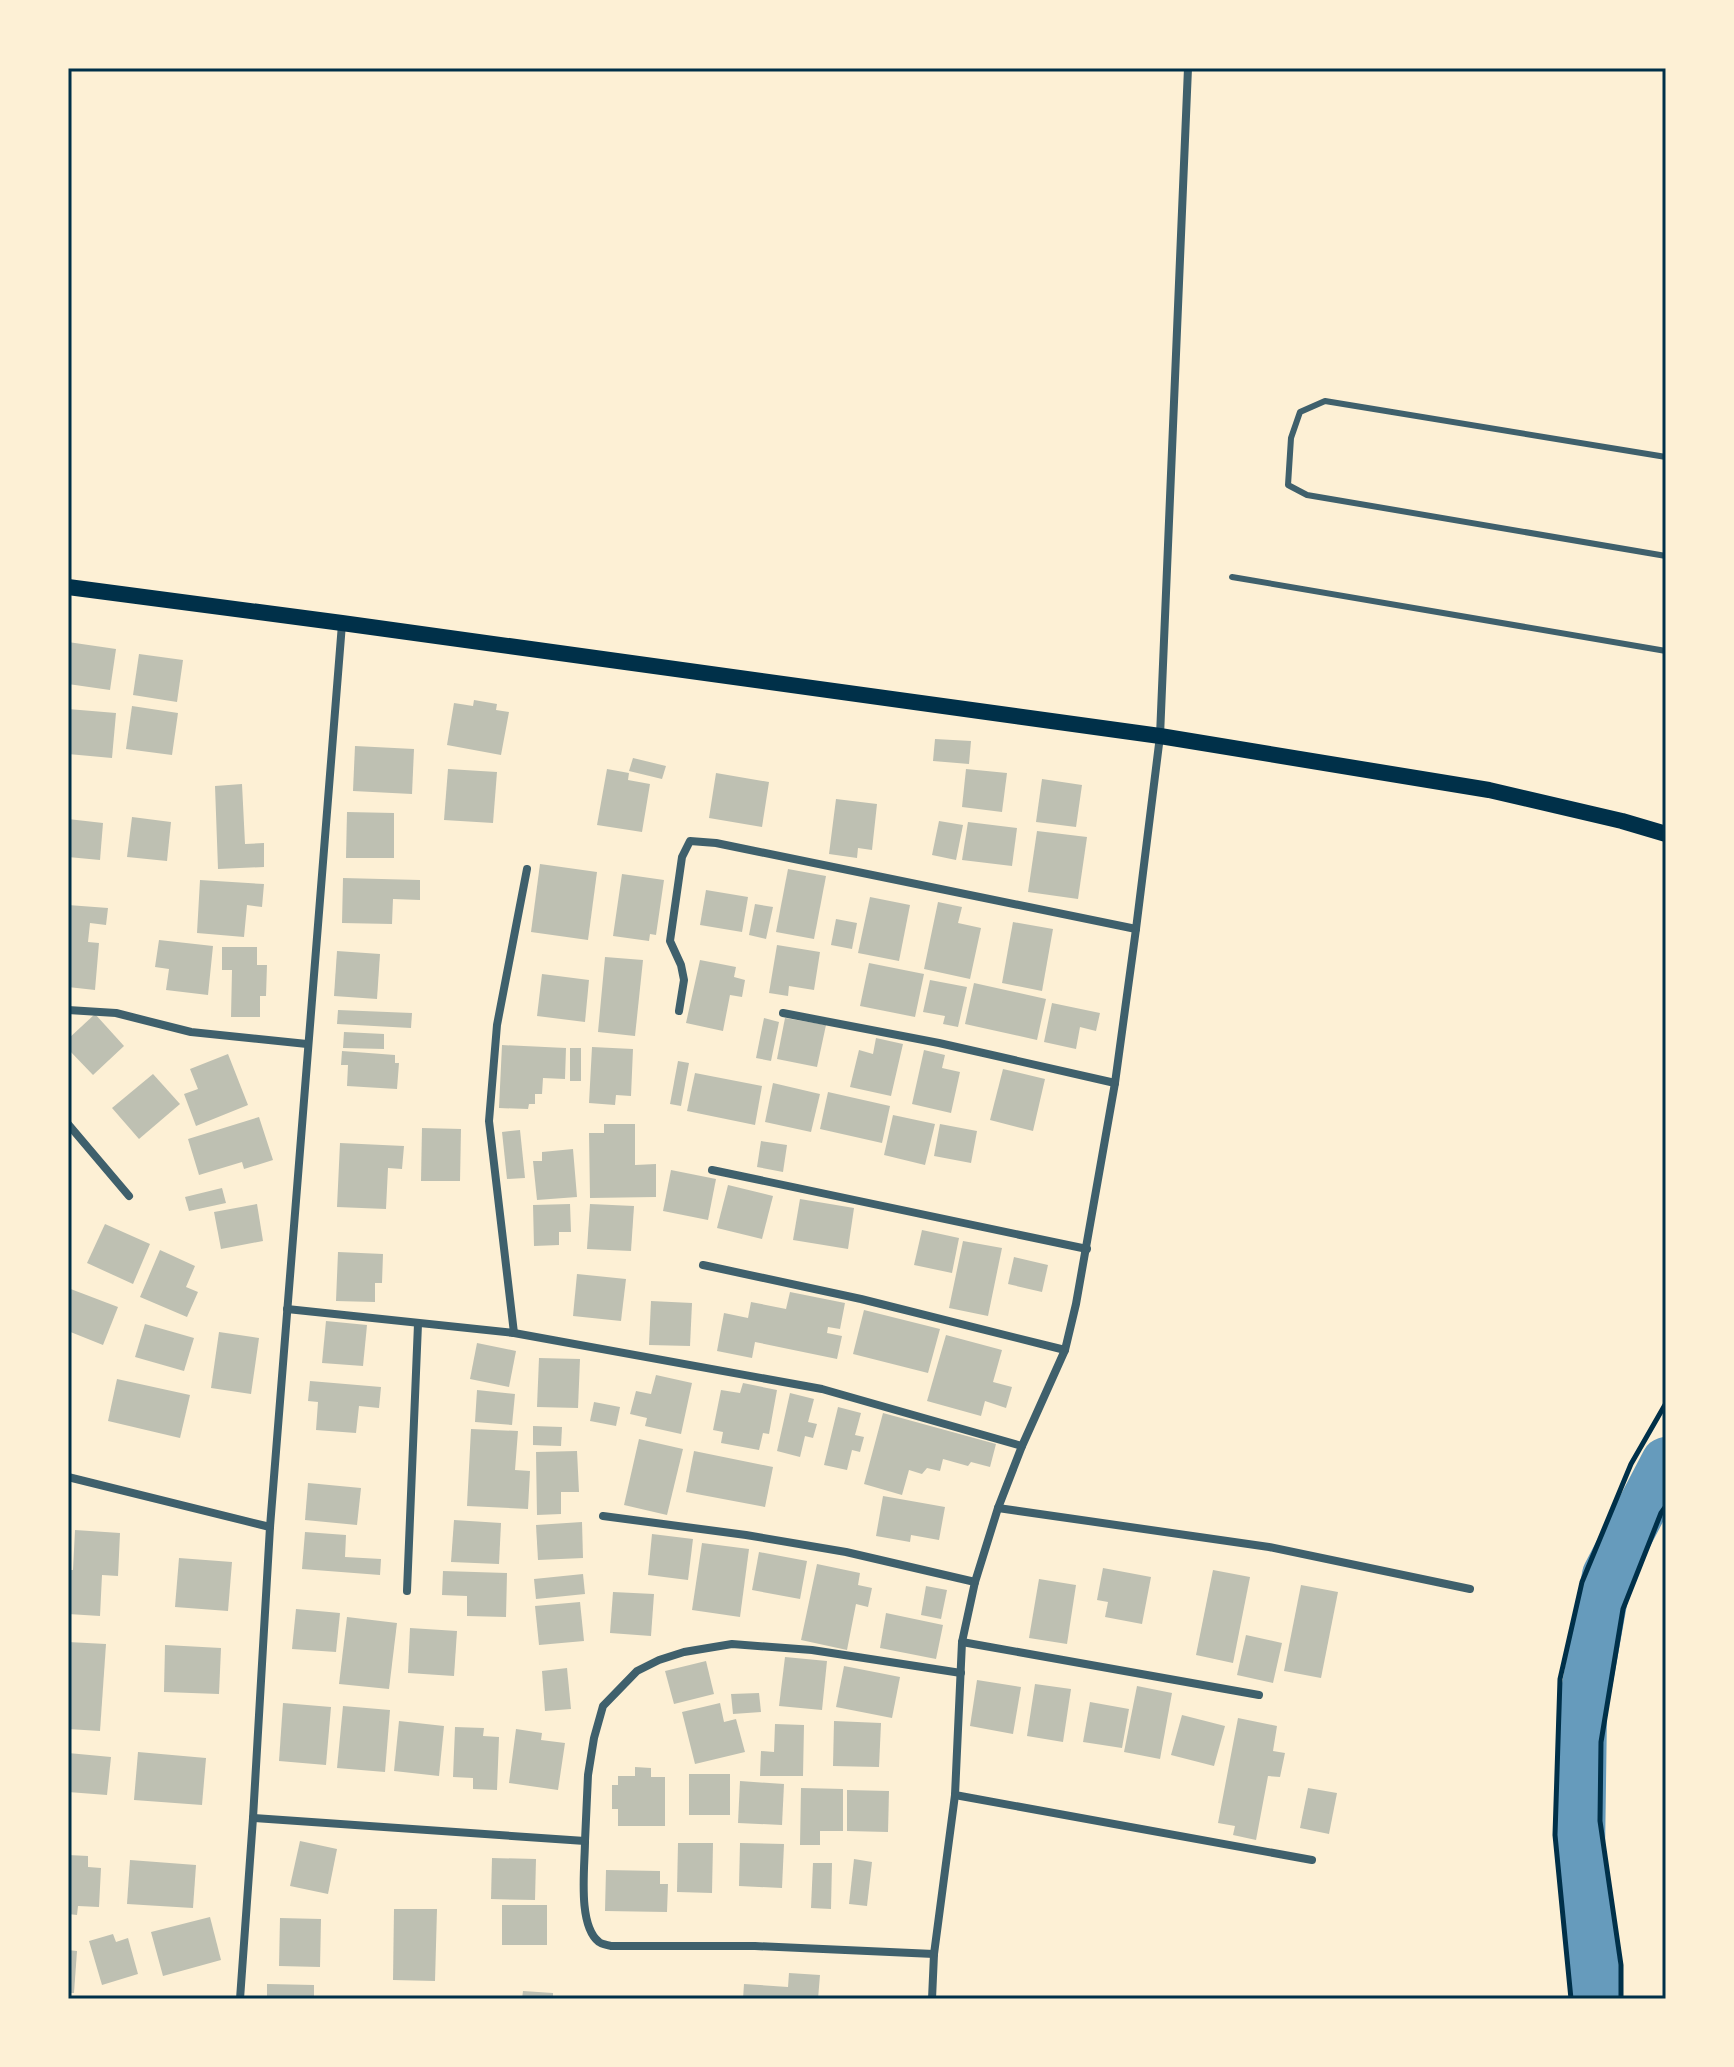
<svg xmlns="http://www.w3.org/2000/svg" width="1734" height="2067" font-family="Raleway,sans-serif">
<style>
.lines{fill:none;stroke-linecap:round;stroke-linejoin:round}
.river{stroke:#669bbc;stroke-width:50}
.building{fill:#bec0b2}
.path{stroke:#003049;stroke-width:5}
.service{stroke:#3f606c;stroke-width:6}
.minor{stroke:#3f606c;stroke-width:8}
.secondary{stroke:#003049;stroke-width:16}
.neatline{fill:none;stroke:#003049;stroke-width:3}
</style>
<rect width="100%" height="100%" fill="#fdf0d5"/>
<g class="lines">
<polyline class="river" points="1598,1999 1580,1854 1582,1713 1607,1575 1666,1462"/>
</g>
<g class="building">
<polygon points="68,642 116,649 110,690 68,684"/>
<polygon points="139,654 183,660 177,702 133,695"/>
<polygon points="474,700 497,704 496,710 509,712 501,755 447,745 454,703 473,706"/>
<polygon points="132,706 178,713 172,755 126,749"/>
<polygon points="68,709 116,713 112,758 68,754"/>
<polygon points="935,739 971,741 969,764 933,761"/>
<polygon points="355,746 414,749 412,794 353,791"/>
<polygon points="633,758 666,766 662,779 629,771"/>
<polygon points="448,769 497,772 493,823 444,820"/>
<polygon points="607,769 629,773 628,780 650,784 642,832 597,825"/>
<polygon points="966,769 1007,773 1002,812 962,807"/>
<polygon points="716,773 769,782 762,827 709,818"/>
<polygon points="1042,779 1082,785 1076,827 1036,822"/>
<polygon points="242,784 245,844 264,843 264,867 218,869 215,786"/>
<polygon points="836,799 877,804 872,850 858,848 857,858 829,854"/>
<polygon points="347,812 394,813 394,858 346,858"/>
<polygon points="132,817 171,822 167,861 127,857"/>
<polygon points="68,819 103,823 100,860 68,857"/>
<polygon points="939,821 963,825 956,860 932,855"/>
<polygon points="968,822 1017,828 1012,866 962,860"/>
<polygon points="1037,831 1087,837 1078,899 1028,892"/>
<polygon points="540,864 597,872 588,940 531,932"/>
<polygon points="788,869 826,876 814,939 776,932"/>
<polygon points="622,874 664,880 656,935 650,934 649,941 613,936"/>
<polygon points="343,878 420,880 420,900 393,899 392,924 342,923"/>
<polygon points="200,880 264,884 262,907 247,905 244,937 197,933"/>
<polygon points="706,890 748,897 742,932 700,925"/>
<polygon points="870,897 910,905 899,961 858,953"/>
<polygon points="938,902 962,907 958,923 981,928 970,979 924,969"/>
<polygon points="755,904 773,907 766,939 749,935"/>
<polygon points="68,905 108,908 106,925 90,923 88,942 99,943 95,990 68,987"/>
<polygon points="836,919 857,923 852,949 831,945"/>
<polygon points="1013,922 1053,929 1042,991 1002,983"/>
<polygon points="159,940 213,946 208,995 166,990 169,969 155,967"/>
<polygon points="777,945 820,952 814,990 789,986 788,996 769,993"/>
<polygon points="222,947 257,947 257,965 267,965 266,996 260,996 260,1017 231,1017 232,970 222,970"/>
<polygon points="337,951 380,954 377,999 334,996"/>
<polygon points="605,957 643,960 635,1036 598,1032"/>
<polygon points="700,960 736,967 734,977 745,980 742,997 730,995 723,1031 686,1023"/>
<polygon points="869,963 924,974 915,1017 860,1006"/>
<polygon points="542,974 589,980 585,1022 537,1016"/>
<polygon points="930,980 967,987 958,1027 943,1024 945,1016 923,1012"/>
<polygon points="974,983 1046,999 1037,1040 965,1024"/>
<polygon points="1052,1003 1100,1013 1096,1031 1080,1027 1076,1049 1044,1042"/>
<polygon points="338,1010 412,1013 411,1028 337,1024"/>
<polygon points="95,1014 124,1046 93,1075 68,1049 68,1039"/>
<polygon points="764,1018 779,1022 771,1061 756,1058"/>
<polygon points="785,1018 826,1025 817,1067 777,1059"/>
<polygon points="344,1032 384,1034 384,1049 343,1048"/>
<polygon points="876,1038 903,1044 891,1096 850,1087 859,1050 873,1054"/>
<polygon points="502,1045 566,1048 565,1079 543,1078 542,1094 535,1094 535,1104 529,1104 528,1109 499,1108"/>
<polygon points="592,1047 633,1049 631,1096 616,1095 615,1105 589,1103"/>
<rect x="570" y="1048" width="11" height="33"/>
<polygon points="924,1050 945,1055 942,1068 960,1072 951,1113 912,1104"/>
<polygon points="342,1051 395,1055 395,1063 399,1063 397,1089 347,1086 348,1065 341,1065"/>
<polygon points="228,1054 248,1105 196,1126 184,1094 198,1089 190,1069"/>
<polygon points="678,1061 689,1063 681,1106 670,1104"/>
<polygon points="1003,1069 1045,1079 1033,1131 990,1120"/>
<polygon points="695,1073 762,1086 755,1125 687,1111"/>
<polygon points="153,1074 180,1104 139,1139 112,1108"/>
<polygon points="773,1083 820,1094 811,1132 765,1122"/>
<polygon points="828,1092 890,1106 882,1143 820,1129"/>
<polygon points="893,1115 935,1124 925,1165 884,1155"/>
<polygon points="259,1117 273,1160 244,1169 242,1162 199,1175 188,1139"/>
<polygon points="604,1124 635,1124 635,1165 656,1164 656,1197 590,1198 589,1133 604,1133"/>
<polygon points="940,1124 977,1131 971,1163 934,1156"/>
<polygon points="422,1128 461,1129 460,1181 421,1181"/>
<polygon points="520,1130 525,1178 507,1179 502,1132"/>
<polygon points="761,1141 787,1145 783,1172 757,1167"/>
<polygon points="340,1143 404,1146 402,1169 388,1168 386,1209 337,1207"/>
<polygon points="573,1149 577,1197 537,1200 533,1161 542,1161 542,1152"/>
<polygon points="671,1170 716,1179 708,1220 663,1211"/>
<polygon points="728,1185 773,1196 762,1239 717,1228"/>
<polygon points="222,1188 226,1203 189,1211 185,1197"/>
<polygon points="800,1199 854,1208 848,1249 793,1240"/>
<polygon points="257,1204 263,1241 221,1249 214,1212"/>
<polygon points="570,1204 571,1232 559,1232 559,1245 534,1246 533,1205"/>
<polygon points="590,1204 634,1206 631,1251 587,1249"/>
<polygon points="105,1224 150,1244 133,1284 87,1263"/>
<polygon points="922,1230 959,1238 952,1273 914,1265"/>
<polygon points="963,1241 1002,1248 988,1316 949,1308"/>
<polygon points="160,1250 195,1266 186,1287 198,1292 187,1317 140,1297"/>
<polygon points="338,1252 383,1254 382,1283 375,1283 375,1302 336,1301"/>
<polygon points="1014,1257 1048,1265 1042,1292 1008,1284"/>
<polygon points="577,1274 626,1279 621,1321 573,1316"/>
<polygon points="68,1288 118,1307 103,1345 68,1331"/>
<polygon points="790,1292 845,1303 840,1329 828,1327 827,1333 842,1336 837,1359 755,1342 752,1358 717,1351 724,1313 748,1318 751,1302 786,1309"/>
<polygon points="651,1301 692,1303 690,1346 649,1345"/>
<polygon points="864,1310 940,1329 928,1373 853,1354"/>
<polygon points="326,1321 367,1325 363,1366 322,1363"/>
<polygon points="145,1324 194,1338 184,1371 135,1357"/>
<polygon points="219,1332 259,1338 251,1394 211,1388"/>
<polygon points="946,1335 1002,1350 993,1382 1012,1387 1006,1408 985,1401 981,1416 927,1401"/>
<polygon points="477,1343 516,1351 509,1387 470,1379"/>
<polygon points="539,1358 580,1359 578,1408 537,1407"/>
<polygon points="656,1375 692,1383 681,1434 645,1426 647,1418 630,1414 636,1391 651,1394"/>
<polygon points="117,1379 190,1395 180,1438 108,1421"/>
<polygon points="310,1381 381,1387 379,1408 359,1406 356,1433 316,1430 318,1402 308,1401"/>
<polygon points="743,1383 777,1390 769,1434 763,1433 759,1450 721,1443 723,1432 713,1430 721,1390 740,1393"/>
<polygon points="477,1390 515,1394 512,1425 475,1422"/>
<polygon points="790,1393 814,1399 808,1422 817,1424 813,1438 805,1436 800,1457 777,1451"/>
<polygon points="594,1402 620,1407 616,1426 590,1421"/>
<polygon points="838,1407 861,1413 855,1435 864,1437 860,1452 852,1450 847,1470 824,1465"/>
<polygon points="883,1413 996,1444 990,1467 971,1462 968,1466 943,1459 940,1471 927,1468 922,1474 909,1470 902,1495 864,1484"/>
<polygon points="533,1426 562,1427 561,1446 533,1445"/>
<polygon points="471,1429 518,1431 515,1470 530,1471 528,1509 467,1506"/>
<polygon points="639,1439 683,1449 667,1515 624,1505"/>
<polygon points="577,1451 579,1492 561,1492 561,1514 537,1515 536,1452"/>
<polygon points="694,1451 773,1467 765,1507 686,1492"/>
<polygon points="308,1483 361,1488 357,1525 305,1520"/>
<polygon points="883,1496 945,1507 939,1540 911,1535 910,1542 876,1536"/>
<polygon points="454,1520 501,1523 499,1564 451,1562"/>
<polygon points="582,1522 583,1558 538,1560 536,1525"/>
<polygon points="75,1530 120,1533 118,1576 102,1575 100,1616 68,1614 68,1570 73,1570"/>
<polygon points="305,1532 346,1535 345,1557 381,1559 380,1575 302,1569"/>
<polygon points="652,1534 693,1539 688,1580 648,1575"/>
<polygon points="702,1543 749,1549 740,1617 692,1610"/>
<polygon points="759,1552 807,1561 800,1599 752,1590"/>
<polygon points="179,1558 232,1562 228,1611 175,1607"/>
<polygon points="817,1564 860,1573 858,1585 872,1588 868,1607 856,1604 847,1650 801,1640"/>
<polygon points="1103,1568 1151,1577 1142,1624 1105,1617 1108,1602 1097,1600"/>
<polygon points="1213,1570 1250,1577 1233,1663 1196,1655"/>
<polygon points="443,1571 507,1573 506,1617 467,1616 467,1596 442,1595"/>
<polygon points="583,1574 585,1594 536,1599 534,1579"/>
<polygon points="1039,1579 1076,1585 1067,1644 1029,1638"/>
<polygon points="1301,1585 1338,1592 1321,1678 1284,1671"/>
<polygon points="926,1586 947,1590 941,1619 921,1615"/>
<polygon points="613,1592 654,1594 651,1636 610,1633"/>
<polygon points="580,1602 584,1641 539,1645 535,1606"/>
<polygon points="296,1609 340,1613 336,1652 292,1649"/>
<polygon points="886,1613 943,1625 936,1659 880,1648"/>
<polygon points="347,1617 397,1623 389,1689 339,1684"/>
<polygon points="410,1628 457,1631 454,1676 408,1673"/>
<polygon points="1246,1635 1282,1643 1273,1683 1237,1675"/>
<polygon points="68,1642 106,1644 100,1731 68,1729"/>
<polygon points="165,1645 221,1648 219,1694 164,1692"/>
<polygon points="785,1657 827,1661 822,1710 779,1706"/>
<polygon points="706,1661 714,1694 674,1704 665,1671"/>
<polygon points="844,1666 900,1677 892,1718 836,1707"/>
<polygon points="567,1668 571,1709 545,1711 542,1671"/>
<polygon points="977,1680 1021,1687 1013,1734 970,1726"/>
<polygon points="1035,1684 1071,1689 1063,1742 1027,1736"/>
<polygon points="1137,1686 1172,1693 1160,1759 1124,1752"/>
<polygon points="759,1693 761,1712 733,1714 731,1694"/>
<polygon points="1090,1702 1129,1709 1122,1748 1083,1742"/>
<polygon points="283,1703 331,1707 326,1765 279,1761"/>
<polygon points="720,1703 724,1722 736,1719 745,1752 695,1764 682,1712"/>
<polygon points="343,1706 390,1710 385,1772 337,1768"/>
<polygon points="1182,1715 1225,1726 1214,1766 1171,1755"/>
<polygon points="1238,1718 1277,1726 1273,1751 1285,1753 1280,1777 1268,1776 1256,1840 1233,1835 1235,1826 1218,1823"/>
<polygon points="399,1721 444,1726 439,1776 394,1771"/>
<polygon points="834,1721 881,1723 879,1767 833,1766"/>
<polygon points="775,1724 804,1725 803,1776 760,1776 761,1751 774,1752"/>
<polygon points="455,1727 484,1728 483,1736 499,1737 497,1790 473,1789 473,1778 453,1777"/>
<polygon points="516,1729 542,1733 541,1740 565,1743 558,1790 509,1783"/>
<polygon points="138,1752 206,1758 202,1805 134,1800"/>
<polygon points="68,1753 111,1757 107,1795 68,1792"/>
<polygon points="635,1767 651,1768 651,1777 665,1777 665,1826 618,1826 618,1809 612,1809 612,1785 618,1785 618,1776 635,1776"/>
<rect x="689" y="1774" width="41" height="41"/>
<polygon points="740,1781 784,1784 782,1825 738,1823"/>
<polygon points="801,1788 843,1789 843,1831 820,1831 820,1845 800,1845"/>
<polygon points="1308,1788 1337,1793 1329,1834 1300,1828"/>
<polygon points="847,1790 889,1791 888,1832 847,1831"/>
<polygon points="300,1841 337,1849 328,1894 290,1886"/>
<polygon points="678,1843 713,1843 712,1893 677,1892"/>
<polygon points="740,1843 784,1844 782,1888 739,1886"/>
<polygon points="68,1855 88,1856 88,1867 101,1868 99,1907 78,1906 77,1915 68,1914"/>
<polygon points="492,1858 536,1859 535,1900 491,1899"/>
<polygon points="854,1859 872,1862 867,1906 849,1904"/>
<polygon points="130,1860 196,1865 193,1908 127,1904"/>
<polygon points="813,1863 832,1863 831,1909 811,1908"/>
<polygon points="606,1870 660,1871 660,1884 668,1884 667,1912 605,1911"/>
<rect x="502" y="1905" width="45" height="40"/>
<polygon points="394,1909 437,1909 435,1981 393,1980"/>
<polygon points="210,1917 221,1960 163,1976 151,1932"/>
<polygon points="280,1918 321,1919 320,1967 279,1966"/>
<polygon points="113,1934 116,1942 128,1938 138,1974 102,1985 89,1941"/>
<polygon points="68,1950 77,1951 74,1993 68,1993"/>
<polygon points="789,1973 820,1975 818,1999 743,1999 744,1984 788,1987"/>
<polygon points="267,1984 314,1985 314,1999 267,1999"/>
<polygon points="523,1991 553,1993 553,1999 522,1999"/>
</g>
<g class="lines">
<g class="path">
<polyline points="1571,1999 1555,1835 1560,1679 1582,1582 1631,1464 1666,1403"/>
<polyline points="1621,1999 1621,1965 1600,1821 1601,1742 1623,1609 1661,1513 1666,1506"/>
</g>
<g class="service">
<polyline points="1666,457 1325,401 1300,412 1291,438 1288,485 1307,495 1666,556"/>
<polyline points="1232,577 1666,651"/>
</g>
<g class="minor">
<polyline points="68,1010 116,1013 191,1032 307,1044"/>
<polyline points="679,1011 684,980 681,965 670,941 682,857 690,841 716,843 1136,929"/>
<polyline points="783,1013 939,1043 1115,1083"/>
<polyline points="68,1124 129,1196"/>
<polyline points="712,1170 1087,1249"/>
<polyline points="703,1265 861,1299 1065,1350"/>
<polyline points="287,1309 514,1333 822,1389 1022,1446"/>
<polyline points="514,1333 489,1121 497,1025 527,869"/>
<polyline points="68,1477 270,1527"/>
<polyline points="998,1508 1269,1547 1470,1589"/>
<polyline points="603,1516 746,1535 846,1552 975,1582"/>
<polyline points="407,1591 418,1324"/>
<polyline points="962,1642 1259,1695"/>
<polyline points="955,1795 1312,1860"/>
<path d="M253 1818 585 1841C585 1866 577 1925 599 1942 601 1944 608 1945 611 1946H755L934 1954"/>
<polyline points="585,1841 588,1775 594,1738 603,1706 637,1671 659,1660 684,1652 732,1644 812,1650 961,1673"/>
<polyline points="240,1999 253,1818 270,1527 342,624"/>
<polyline points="932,1999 934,1954 955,1795 962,1642 975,1582 998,1508 1022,1446 1065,1350 1076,1304 1115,1083 1136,929 1160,736 1188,68"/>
</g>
<polyline class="secondary" points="68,587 342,623 1160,736 1489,790 1622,821 1666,834"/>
</g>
<rect width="1734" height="2067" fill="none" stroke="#fdf0d5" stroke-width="140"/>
<rect x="70" y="70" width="1594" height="1927" class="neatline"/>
</svg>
